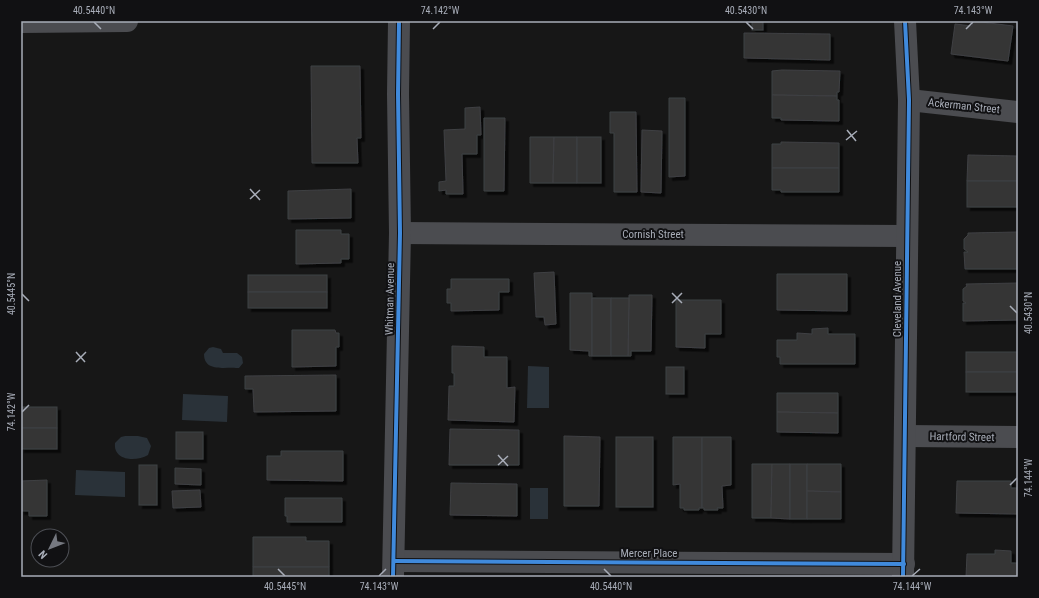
<svg xmlns="http://www.w3.org/2000/svg" width="1039" height="598" font-family="'Roboto Condensed',sans-serif">
<style>
.water{fill:#2a3239}
.building{fill:#353536;stroke:#3f4043;filter:url(#shadow)}
.lines{fill:none;stroke-linecap:round;stroke-linejoin:round}
.minor{stroke:#4b4c50;stroke-width:22}
.cycleway-casing{stroke:#111113;stroke-width:6}
.cycleway{stroke:#408adc;stroke-width:4}
.ticks{fill:none;stroke:#a8adb8;stroke-width:1.5}
.labels{text-anchor:middle;dominant-baseline:central;stroke-width:4;stroke-linejoin:round;paint-order:stroke}
.street-label{font-size:11px;fill:#a8adb8;stroke:#111113}
.neatline{fill:none;stroke:#a8adb8;stroke-width:1.5}
.ticks-label{font-size:10px;text-anchor:middle;fill:#a8adb8}
</style>
<defs>
<filter id="shadow"><feDropShadow dx="3.5" dy="3.5" stdDeviation="0" flood-color="#0009"/></filter>
</defs>
<rect width="100%" height="100%" fill="#171717"/>
<g class="water">
<path d="M213 347 221 349 223 353H237L242 357 243 363 239 368H236C224 367 204 372 204 354L209 348Z"/>
<polygon points="528,366 549,367 549,408 527,408"/>
<polygon points="183,394 228,396 227,422 182,420"/>
<path d="M125 436H138L147 438 151 446 148 455C136 462 113 461 115 443L121 437Z"/>
<polygon points="76,470 125,472 125,497 75,495"/>
<rect x="530" y="488" width="18" height="31"/>
</g>
<g class="building">
<rect x="752" y="21" width="11" height="9"/>
<polygon points="973,21 1013,26 1008,61 951,54 955,24 972,26"/>
<polygon points="744,33 830,34 830,60 744,58"/>
<polygon points="311,66 360,66 361,138 357,138 358,163 312,163"/>
<polygon points="782,70 840,71 839,92 837,92 837,96 772,95 772,71"/>
<polygon points="772,95 837,96 837,100 839,100 839,121 781,120 781,118 772,118"/>
<polygon points="669,98 685,98 685,176 669,177"/>
<polygon points="480,107 481,135 477,135 477,154 462,154 463,194 446,194 446,190 439,191 439,182 446,181 444,130 465,129 465,108"/>
<polygon points="610,112 636,112 637,192 614,192 614,133 610,133"/>
<polygon points="484,118 505,118 504,191 484,191"/>
<polygon points="642,130 662,131 661,193 641,192"/>
<polygon points="530,137 554,137 553,183 530,183"/>
<polygon points="554,137 577,137 577,183 553,183"/>
<rect x="577" y="137" width="24" height="46"/>
<polygon points="781,142 839,143 839,168 772,168 772,144 781,144"/>
<polygon points="968,155 1018,156 1018,181 967,181"/>
<polygon points="772,168 839,168 839,192 781,192 781,190 772,190"/>
<rect x="967" y="181" width="51" height="26"/>
<polygon points="351,189 351,218 288,219 288,191"/>
<polygon points="296,230 341,230 341,234 349,234 349,259 341,259 341,263 296,264"/>
<polygon points="1018,232 1018,269 965,269 964,252 968,252 964,249 964,239 968,235 968,233"/>
<polygon points="554,272 556,324 545,325 544,317 536,317 534,273"/>
<polygon points="777,274 847,274 847,311 777,310"/>
<rect x="248" y="275" width="79" height="17"/>
<polygon points="451,279 509,279 509,292 499,292 499,310 451,311 451,303 447,303 447,289 451,289"/>
<polygon points="1018,283 1018,320 963,321 963,303 966,303 963,301 963,289 967,286 966,284"/>
<rect x="248" y="292" width="79" height="16"/>
<polygon points="570,293 592,293 592,356 589,356 589,351 570,350"/>
<polygon points="629,295 652,295 651,351 631,351 631,356 628,356"/>
<rect x="592" y="298" width="19" height="58"/>
<polygon points="611,298 629,298 628,356 611,356"/>
<polygon points="676,300 721,300 721,334 705,334 705,348 676,347"/>
<polygon points="828,328 828,334 855,334 855,364 780,364 780,357 777,357 777,340 797,340 797,333 812,334 812,329"/>
<polygon points="292,330 335,330 336,333 339,333 339,347 336,347 336,366 292,367"/>
<polygon points="452,346 484,347 484,357 507,357 507,388 515,387 514,422 448,420 449,386 454,386 454,373 452,373"/>
<rect x="966" y="352" width="52" height="20"/>
<rect x="666" y="367" width="18" height="27"/>
<rect x="966" y="372" width="52" height="20"/>
<polygon points="336,375 336,411 254,412 253,389 245,389 245,376"/>
<polygon points="777,393 838,393 838,413 777,412"/>
<rect x="21" y="407" width="36" height="21"/>
<polygon points="777,412 838,413 838,433 777,432"/>
<rect x="21" y="428" width="36" height="21"/>
<polygon points="450,429 519,430 519,465 449,465"/>
<rect x="176" y="432" width="27" height="27"/>
<polygon points="564,436 600,437 599,506 564,506"/>
<rect x="616" y="437" width="37" height="70"/>
<polygon points="673,437 702,437 702,508 699,508 699,510 684,510 684,508 680,508 680,484 673,485"/>
<polygon points="702,437 731,437 731,485 722,486 723,508 717,508 718,510 704,510 704,508 702,508"/>
<polygon points="281,451 343,451 343,481 267,480 267,456 281,456"/>
<polygon points="752,464 772,464 771,518 752,518"/>
<polygon points="772,464 790,464 790,519 771,518"/>
<rect x="790" y="464" width="17" height="55"/>
<polygon points="807,464 841,464 841,492 807,491"/>
<rect x="139" y="465" width="18" height="40"/>
<polygon points="175,468 201,469 201,485 175,484"/>
<polygon points="47,480 47,516 29,516 29,511 21,511 21,481"/>
<polygon points="957,481 1011,481 1011,488 1018,488 1018,514 956,513"/>
<polygon points="451,483 517,484 517,516 450,515"/>
<polygon points="200,490 201,507 173,508 172,491"/>
<polygon points="807,491 841,492 841,519 807,519"/>
<polygon points="285,498 342,498 342,522 287,522 287,516 285,516"/>
<polygon points="253,537 306,537 306,541 329,541 329,567 253,567"/>
<polygon points="995,550 1011,551 1011,563 1018,563 1018,577 966,577 967,554 995,554"/>
<rect x="253" y="567" width="76" height="10"/>
</g>
<g class="lines">
<g class="minor">
<polyline points="21,22 127,21"/>
<polyline points="909,100 1018,112"/>
<polyline points="400,233 907,236"/>
<polyline points="905,436 1018,437"/>
<polyline points="394,561 904,564"/>
<polyline points="393,577 400,233 398,94 399,21"/>
<polyline points="903,577 909,100 905,21"/>
</g>
<g class="cycleway-casing">
<g id="cycleway">
<polyline points="394,561 904,564"/>
<polyline points="393,577 400,233 398,94 399,21"/>
<polyline points="903,577 909,100 905,21"/>
</g>
</g>
<use href="#cycleway" class="cycleway"/>
</g>
<path class="ticks" d="M94 22 101 29M746 22 753 29M433 29 440 22M966 29 973 22M847 130 856 141M846 140 857 131M250 189 260 200M250 199 260 190M672 293 682 303M22 294 29 301M672 303 682 293M1010 306 1017 313M76 352 85 362M76 362 86 352M22 412 29 405M498 455 508 466M498 465 508 456M1010 485 1017 478M278 569 285 576M604 569 611 576M379 576 386 569M912 576 920 569"/>
<g class="labels">
<g class="street-label">
<text transform="translate(964 106) rotate(6)">Ackerman Street</text>
<text x="653" y="234">Cornish Street</text>
<text transform="translate(390 299) rotate(-89)">Whitman Avenue</text>
<text transform="translate(897 299) rotate(-90)">Cleveland Avenue</text>
<text transform="translate(962 437) rotate(1)">Hartford Street</text>
<text x="649" y="553">Mercer Place</text>
</g>
</g>
<rect width="1039" height="598" fill="none" stroke="#111113" stroke-width="44"/>
<g transform="translate(50 548) rotate(227)"><circle r="19" fill="#111113" stroke="#4d4f55"/>
<path d="M0-3L7 15L0 10L-7 15Z" fill="#757880"/>
<text y="-6" font-size="11" font-weight="bold" text-anchor="middle" fill="#a8adb8">N</text>
</g>
<rect x="22" y="22" width="995" height="554" class="neatline"/>
<g class="ticks-label">
<text x="94" y="14">40.5440°N</text>
<text x="440" y="14">74.142°W</text>
<text x="746" y="14">40.5430°N</text>
<text x="973" y="14">74.143°W</text>
<text transform="translate(11 294) rotate(-90)" y="4">40.5445°N</text>
<text transform="translate(1028 313) rotate(-90)" y="4">40.5430°N</text>
<text transform="translate(11 412) rotate(-90)" y="4">74.142°W</text>
<text transform="translate(1028 478) rotate(-90)" y="4">74.144°W</text>
<text x="285" y="590">40.5445°N</text>
<text x="379" y="590">74.143°W</text>
<text x="611" y="590">40.5440°N</text>
<text x="912" y="590">74.144°W</text>
</g>
</svg>
